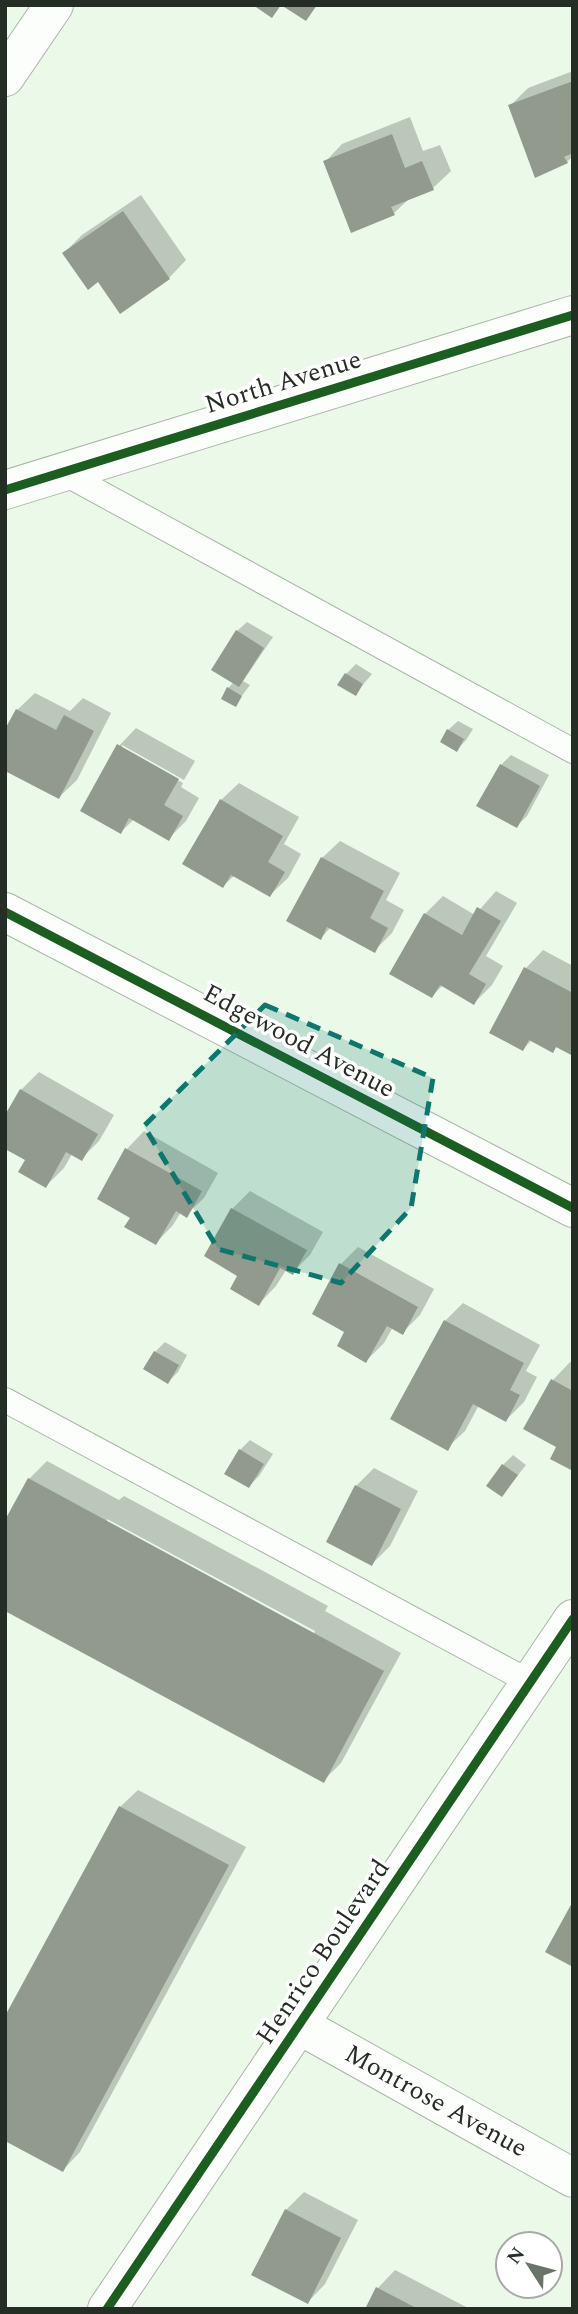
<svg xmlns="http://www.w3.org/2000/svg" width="578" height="2314" font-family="Spectral,serif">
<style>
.shadow{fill:#0003;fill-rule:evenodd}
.building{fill:#929a8d}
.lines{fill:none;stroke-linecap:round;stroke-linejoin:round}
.service-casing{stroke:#abb6a9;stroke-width:26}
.minor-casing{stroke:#abb6a9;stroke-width:40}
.tertiary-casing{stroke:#abb6a9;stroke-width:40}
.primary-casing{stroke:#abb6a9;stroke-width:40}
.service{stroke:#fcfefc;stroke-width:24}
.minor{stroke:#fcfefc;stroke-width:38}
.tertiary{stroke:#fcfefc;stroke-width:38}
.primary{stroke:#fcfefc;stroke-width:38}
.cycleway-casing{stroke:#fff;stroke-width:13}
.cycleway{stroke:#1b5e20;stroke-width:9}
.marked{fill:#0f766e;fill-opacity:0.2;stroke:#0f766e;stroke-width:5;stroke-dasharray:14 9;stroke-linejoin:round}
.labels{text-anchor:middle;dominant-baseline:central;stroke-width:7;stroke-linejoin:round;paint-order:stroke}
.street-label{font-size:26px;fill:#242e24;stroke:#fff}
</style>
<rect width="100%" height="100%" fill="#eaf9e8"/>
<g class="shadow">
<polygon points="573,71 573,156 567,162 510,106 528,88"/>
<polygon points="410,117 423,151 440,145 451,171 433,188 410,198 394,213 325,162 342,144"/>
<polygon points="141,195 186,260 169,278 99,280 64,253 82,235"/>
<polygon points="247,622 273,637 243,681 250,685 235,705 228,688 234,682 237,631"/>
<polygon points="356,664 372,674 355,694 346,674"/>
<polygon points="35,693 70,711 83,698 111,713 77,780 59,797 17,710"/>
<polygon points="458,721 473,729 466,740 457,750 448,730"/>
<polygon points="136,728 195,761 184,780 122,745 122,749 183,783 181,787 199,798 186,821 169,838 134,819 121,832 119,746"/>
<polygon points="511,755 549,775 527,816 517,826 501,765"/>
<polygon points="239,783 299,817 284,844 301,854 288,878 270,895 235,875 223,886 221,800"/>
<polygon points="340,841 400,873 386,900 404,910 392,933 374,951 331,927 321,938 322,858"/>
<polygon points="496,891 517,903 486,956 503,966 492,985 474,1003 443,985 432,996 425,914 443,896 475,915"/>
<polygon points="543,950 573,966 573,1054 557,1046 553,1051 532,1040 523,1049 491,1032 526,968"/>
<polygon points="39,1072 114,1115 99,1141 81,1159 72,1154 64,1168 46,1186 27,1159 21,1090"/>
<polygon points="144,1131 218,1173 204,1198 186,1215 181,1212 173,1225 156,1243 132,1217 99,1198 127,1149"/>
<polygon points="250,1191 323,1232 310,1255 292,1273 286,1270 276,1286 259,1304 239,1275 232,1209"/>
<polygon points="358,1247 434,1289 420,1315 402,1333 393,1327 384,1343 366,1361 346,1332 341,1264"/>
<polygon points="463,1303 540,1345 526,1371 537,1377 524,1402 506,1420 479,1405 465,1431 447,1448 445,1321"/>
<polygon points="165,1342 187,1355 178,1372 168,1382 155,1352"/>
<polygon points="570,1362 573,1363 573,1469 558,1447 525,1429 553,1380"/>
<polygon points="250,1440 273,1454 259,1476 249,1486 240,1450"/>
<polygon points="513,1455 526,1465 502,1495 503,1465"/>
<path d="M47 1461 119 1500 124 1496 328 1606 325 1611 401 1653 341 1763 323 1781 29 1479ZM107 1519 315 1631 314 1634 107 1523Z"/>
<polygon points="374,1468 418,1491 390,1546 372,1564 356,1486"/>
<polygon points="138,1790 246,1847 80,2152 63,2170 120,1807"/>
<polygon points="304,2192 358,2220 325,2284 308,2302 286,2210"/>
<polygon points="395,2270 470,2309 368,2309 378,2288"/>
</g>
<g class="building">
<polygon points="253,5 281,5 272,18"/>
<polygon points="281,5 317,5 306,21"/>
<polygon points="573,81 573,153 564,157 568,163 535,178 508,105"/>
<polygon points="392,134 405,168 422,161 434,190 391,207 395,215 351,233 323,161"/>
<polygon points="123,211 170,279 120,314 98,282 88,290 62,253"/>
<polygon points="236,630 264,648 239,687 211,670"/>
<polygon points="345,673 363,684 356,696 337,685"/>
<polygon points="227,687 242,696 236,707 221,699"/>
<polygon points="16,709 56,730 64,715 94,731 59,799 5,771 5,729"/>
<polygon points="447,729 464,739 457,752 440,742"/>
<polygon points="117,744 179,779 164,805 183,816 169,841 129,818 121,834 80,811"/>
<polygon points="500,764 540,786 517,828 476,806"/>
<polygon points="220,799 283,836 268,862 285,872 270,897 231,875 223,888 182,864"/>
<polygon points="321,857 384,891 370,918 388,928 375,953 327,927 321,940 286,921"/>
<polygon points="477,907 501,921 469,974 486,984 474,1005 440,985 432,998 389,974 424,913 462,935"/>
<polygon points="524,967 573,993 573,1056 556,1047 553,1053 529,1040 523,1051 489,1033"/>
<polygon points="20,1089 98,1134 82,1161 66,1152 46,1188 18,1172 25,1160 5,1149 5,1115"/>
<polygon points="125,1148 202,1191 187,1218 176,1211 156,1245 124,1227 130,1218 97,1199"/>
<polygon points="231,1208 307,1250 293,1275 280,1268 259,1306 230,1289 237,1276 204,1256"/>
<polygon points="339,1263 418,1307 403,1335 387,1326 366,1363 337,1346 344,1332 312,1314"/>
<polygon points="444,1320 524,1363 510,1390 520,1395 506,1422 473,1404 448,1451 390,1419"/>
<polygon points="154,1351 179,1365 168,1384 143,1369"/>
<polygon points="551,1379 573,1391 573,1471 550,1459 556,1447 523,1429"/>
<polygon points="239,1449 264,1464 249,1488 224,1474"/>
<polygon points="502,1464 518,1475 502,1497 486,1486"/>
<polygon points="28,1478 384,1671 324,1783 5,1611 5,1520"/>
<polygon points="355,1485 401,1509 372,1566 326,1542"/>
<polygon points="119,1806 229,1865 63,2172 5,2141 5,2016"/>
<polygon points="573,1901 573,1967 545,1952"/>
<polygon points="285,2209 341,2238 308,2304 251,2275"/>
<polygon points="376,2287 418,2309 365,2309"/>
</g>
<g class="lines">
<g class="service-casing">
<g id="service">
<polyline points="62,472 573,751"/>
<polyline points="5,1400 530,1682"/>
</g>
</g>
<g class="minor-casing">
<g id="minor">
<polyline points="5,912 573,1208"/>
<polyline points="299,2025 573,2178"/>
<polyline points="107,2309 573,1619"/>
</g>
</g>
<g class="tertiary-casing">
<polyline id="tertiary" points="5,490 573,315"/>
</g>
<g class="primary-casing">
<polyline id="primary" points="5,77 54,5"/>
</g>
<use href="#service" class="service"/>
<use href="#minor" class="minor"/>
<use href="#tertiary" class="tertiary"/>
<use href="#primary" class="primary"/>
<g class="cycleway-casing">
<g id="cycleway">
<polyline points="5,490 573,315"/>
<polyline points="5,912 573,1208"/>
<polyline points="107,2309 573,1619"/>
</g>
</g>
<use href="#cycleway" class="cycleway"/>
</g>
<path class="marked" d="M265 1005 433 1078 411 1208 341 1283 218 1249 144 1126Z"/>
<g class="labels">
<g class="street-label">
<text transform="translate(283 382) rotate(-17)">North Avenue</text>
<text transform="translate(299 1041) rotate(28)">Edgewood Avenue</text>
<text transform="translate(323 1952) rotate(-56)">Henrico Boulevard</text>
<text transform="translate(436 2101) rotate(29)">Montrose Avenue</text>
</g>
</g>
<rect width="578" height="2314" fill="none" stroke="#242e24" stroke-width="14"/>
<g transform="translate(529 2265) rotate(306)"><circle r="33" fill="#ffffff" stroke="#a7aba7" stroke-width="2"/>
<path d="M0-5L12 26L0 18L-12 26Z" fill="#697569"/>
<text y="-10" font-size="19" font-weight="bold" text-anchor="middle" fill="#242e24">N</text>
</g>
</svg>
